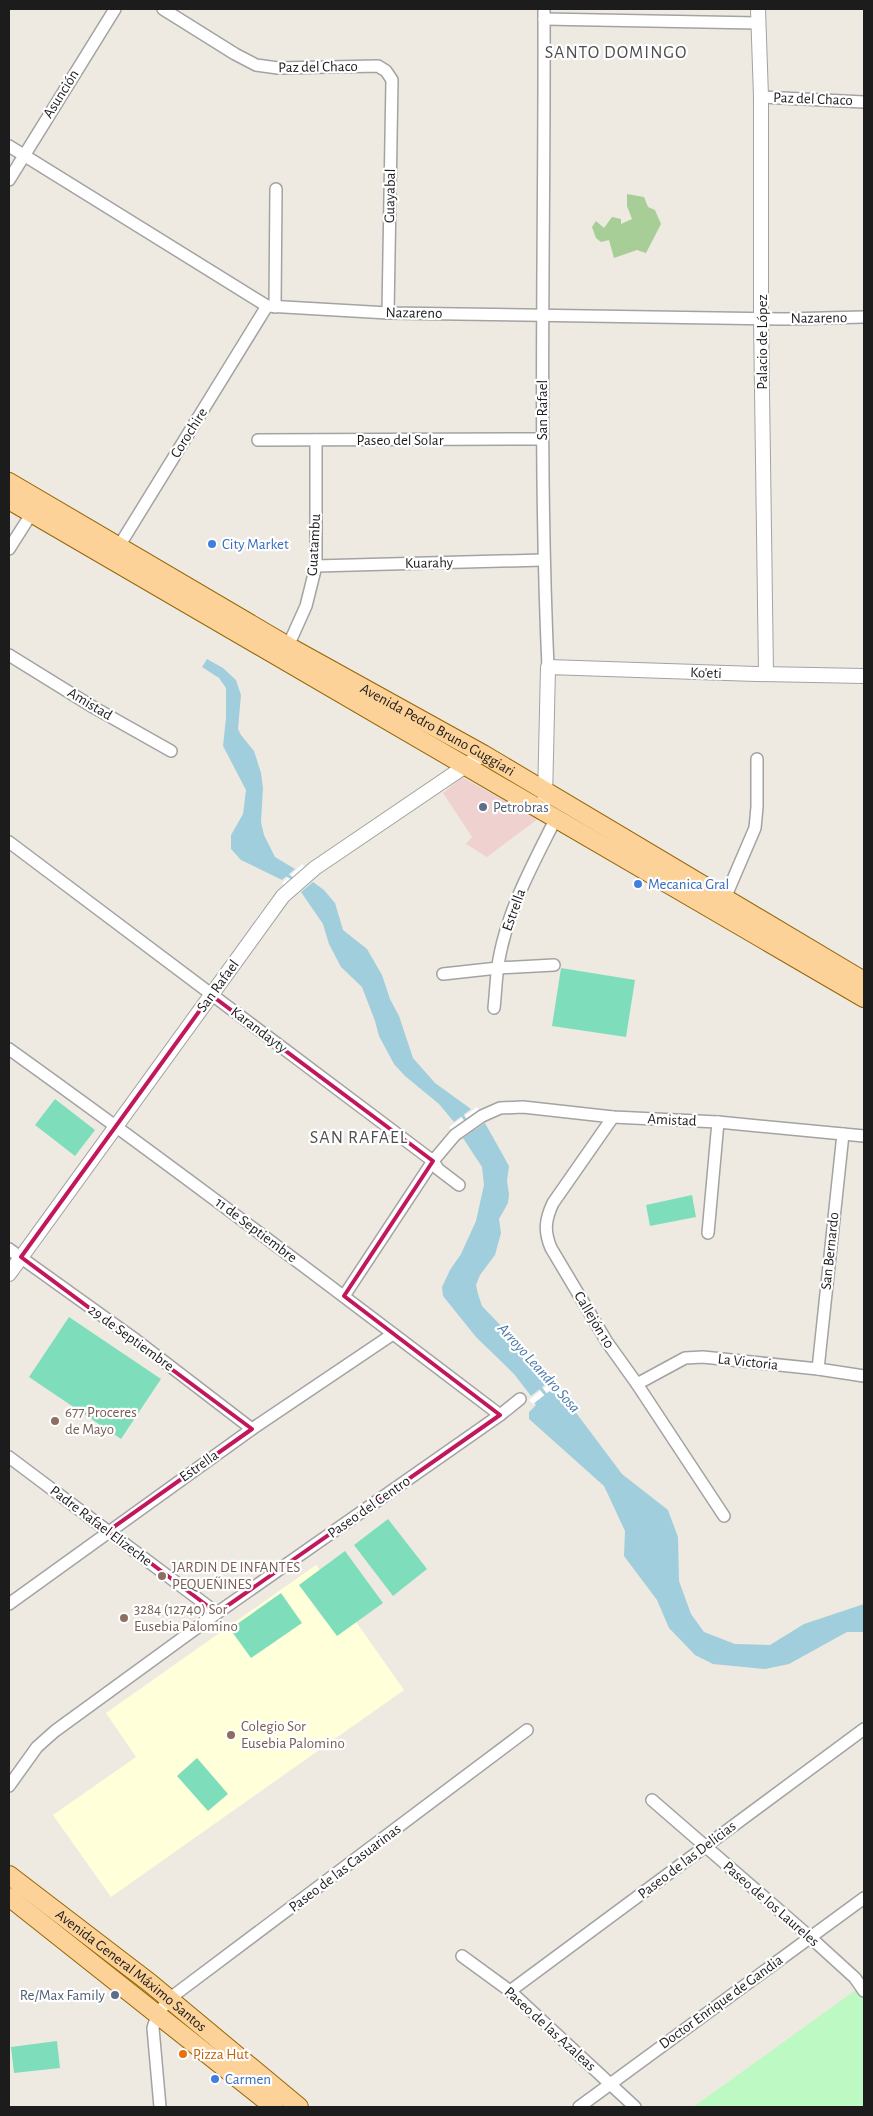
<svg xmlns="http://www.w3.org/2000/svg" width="873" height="2116" font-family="'Alegreya Sans',sans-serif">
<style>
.commercial{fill:#efd2d0}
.education{fill:#ffffda}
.grass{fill:#c6e9a6}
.forest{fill:#a6ce96}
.park{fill:#bdfac3}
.pitch{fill:#7edebb}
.water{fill:#a1cedc}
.pier{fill:#fff}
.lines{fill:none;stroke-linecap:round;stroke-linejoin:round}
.stream{stroke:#a1cedc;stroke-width:3}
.minor-casing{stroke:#a3a3a3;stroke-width:14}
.tertiary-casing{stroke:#a3a3a3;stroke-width:16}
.primary-casing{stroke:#956500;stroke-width:20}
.minor{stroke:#fff;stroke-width:11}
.tertiary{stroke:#fff;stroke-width:14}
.primary{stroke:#fcd298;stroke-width:18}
.marked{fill:none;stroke:#c2185b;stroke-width:4;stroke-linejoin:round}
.shop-dot{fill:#3f7fe0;stroke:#fff;stroke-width:2}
.service-dot{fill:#5c6f8a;stroke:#fff;stroke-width:2}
.education-dot{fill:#8d6e63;stroke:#fff;stroke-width:2}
.food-dot{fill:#e8710a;stroke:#fff;stroke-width:2}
.labels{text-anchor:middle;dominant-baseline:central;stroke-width:4.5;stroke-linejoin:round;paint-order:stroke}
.street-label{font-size:15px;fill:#1c1c1c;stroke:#fff}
.shop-label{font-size:15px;fill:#366cbe;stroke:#fff;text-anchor:start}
.service-label{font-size:15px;fill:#4e5e75;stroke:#fff;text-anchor:start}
.education-label{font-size:15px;fill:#785e54;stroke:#fff;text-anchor:start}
.food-label{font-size:15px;fill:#c56008;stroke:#fff;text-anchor:start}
.water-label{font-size:16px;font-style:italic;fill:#4879ac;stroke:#fff}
.quarter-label{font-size:18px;letter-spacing:1px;fill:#4f4f4f;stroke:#fff}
</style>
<rect width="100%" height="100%" fill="#eeeae2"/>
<polygon class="commercial" points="462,777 538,819 487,857 466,844 472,837 443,793"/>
<polygon class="education" points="316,1565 404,1690 111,1897 53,1815 136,1757 106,1713"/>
<polygon class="grass" points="9,1885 147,1993 147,1995 9,1889"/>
<polygon class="forest" points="627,194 644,197 648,207 655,210 661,224 646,253 637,250 614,258 609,240 601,242 596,238 592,227 596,221 604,228 612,217 621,219 621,224 632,219 627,206"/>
<polygon class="park" points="860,1987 864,1992 864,2107 693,2107"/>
<g class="pitch">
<polygon points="561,968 635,980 626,1037 552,1026"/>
<polygon points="55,1099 95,1130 75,1156 35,1125"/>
<polygon points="692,1195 696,1217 650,1226 646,1205"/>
<polygon points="69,1317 161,1379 121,1439 29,1377"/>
<polygon points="388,1519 427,1569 393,1596 354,1545"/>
<polygon points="345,1551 383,1603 337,1636 299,1585"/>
<polygon points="281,1593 302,1623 251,1658 230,1629"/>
<polygon points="197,1758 228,1794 208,1811 177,1776"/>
<polygon points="57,2041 60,2068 14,2073 11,2047"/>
</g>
<g class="water">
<polygon points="207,659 223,668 236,680 241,695 238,729 241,735 254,751 261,773 263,788 261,822 264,835 275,857 295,869 282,880 241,860 231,849 231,835 243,814 246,790 223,746 226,718 226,688 219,678 202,667"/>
<polygon points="313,882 324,890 335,903 343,930 367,949 382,975 390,999 399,1016 413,1058 435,1083 471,1109 454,1122 439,1104 405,1076 394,1064 379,1036 375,1021 362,987 341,967 329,944 323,924 301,892"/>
<polygon points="485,1123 509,1166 507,1181 509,1194 508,1203 499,1219 501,1233 495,1255 480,1275 476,1285 478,1294 482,1306 505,1330 524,1360 546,1384 531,1396 514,1374 476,1337 443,1296 442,1287 450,1270 461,1254 476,1221 484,1185 482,1167 463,1138"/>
<polygon points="551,1388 565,1398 622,1474 668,1510 678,1537 679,1581 691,1614 704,1632 735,1644 770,1645 804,1624 864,1604 864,1632 847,1632 789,1664 765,1669 713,1664 695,1655 669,1628 657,1600 624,1556 625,1531 604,1486 529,1419 529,1412 536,1405 533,1401"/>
</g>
<g class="pier">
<polygon points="302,864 315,877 294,896 282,883"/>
<polygon points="477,1107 486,1120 457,1139 449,1127"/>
<polygon points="553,1381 556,1386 533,1404 529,1400"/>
</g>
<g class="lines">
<g class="stream">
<polyline points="284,873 296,881"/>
<polyline points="460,1112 475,1134"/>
<polyline points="538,1385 547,1396"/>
</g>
<g class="minor-casing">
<g id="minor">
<polyline points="163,9 235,54 256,65 278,68 378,66 386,71 392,80 388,313"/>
<path d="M544 9C545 228 538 447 548 667"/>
<polyline points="544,19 757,23"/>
<polyline points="761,97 864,102"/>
<polyline points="9,146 267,306 388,313 785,319 864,317"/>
<polyline points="9,180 115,9"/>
<polyline points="275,307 276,189"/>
<polyline points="258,440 541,439"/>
<polyline points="9,549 35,508"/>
<polyline points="116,551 267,306"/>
<polyline points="316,566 543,560"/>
<polyline points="288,646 306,606 316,566 316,440"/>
<polyline points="9,655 93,707 171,751"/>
<polyline points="9,842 433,1161 438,1169 459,1185"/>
<polyline points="725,898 755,828 757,807 757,759"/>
<polyline points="443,974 498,968 554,965"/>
<path d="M494 1008C496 990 496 972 500 954 510 905 534 862 556 818"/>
<path d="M9 1049C175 1168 337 1291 500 1415"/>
<path d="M613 1117 553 1203C545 1220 544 1231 551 1248L607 1342 637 1384 724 1516"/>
<polyline points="708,1233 718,1122"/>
<polyline points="9,1249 136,1340 252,1429"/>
<polyline points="344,1296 433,1161 455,1135 482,1116 500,1108 523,1107 613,1117 718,1122 864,1136"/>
<polyline points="818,1369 843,1134"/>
<polyline points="637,1384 685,1358 703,1357 818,1369 864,1376"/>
<polyline points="9,1457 217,1613"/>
<polyline points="9,1604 252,1429 393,1334"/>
<polyline points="9,1786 37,1747 55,1731 217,1613 500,1415 520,1399"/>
<polyline points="652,1800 810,1937 855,1978 864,1991"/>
<polyline points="462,1956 510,1991 635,2107"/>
<polyline points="510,1991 864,1729"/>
<polyline points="160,2107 153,2028 157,2015 169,1999 527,1730"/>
<polyline points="579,2107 864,1898"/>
</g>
</g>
<g class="tertiary-casing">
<g id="tertiary">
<polyline points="758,9 761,97 761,318 766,674"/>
<polyline points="545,799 548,667 756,674 864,676"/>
<polyline points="9,1274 283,896 315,868 483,754"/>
</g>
</g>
<g class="primary-casing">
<g id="primary">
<path id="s1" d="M9 482 288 646 483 754 864 981"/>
<polyline points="9,500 864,998"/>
<path id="s2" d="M9 1875 150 1983 299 2107"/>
<polyline points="9,1897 274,2107"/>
</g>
</g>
<use href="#minor" class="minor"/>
<use href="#tertiary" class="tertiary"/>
<use href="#primary" class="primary"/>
</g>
<path class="marked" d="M211 995 433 1161 344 1296 500 1415 217 1613 108 1531 252 1429 21 1257Z"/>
<g class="shop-dot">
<circle cx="212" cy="544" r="5"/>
<circle cx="638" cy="884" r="5"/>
<circle cx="215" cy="2079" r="5"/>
</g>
<g class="service-dot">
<circle cx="483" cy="807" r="5"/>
<circle cx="115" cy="1995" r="5"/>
</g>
<g class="education-dot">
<circle cx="55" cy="1421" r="5"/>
<circle cx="162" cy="1576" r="5"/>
<circle cx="124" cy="1618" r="5"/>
<circle cx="231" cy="1735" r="5"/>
</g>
<circle class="food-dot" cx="183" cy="2054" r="5"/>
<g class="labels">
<g class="street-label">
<text transform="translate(318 67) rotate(-1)">Paz del Chaco</text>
<text transform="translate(61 94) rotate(-58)">Asunción</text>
<text transform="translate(813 99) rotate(2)">Paz del Chaco</text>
<text transform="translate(390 196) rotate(-89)">Guayabal</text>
<text transform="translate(414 313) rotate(1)">Nazareno</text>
<text transform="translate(819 318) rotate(-1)">Nazareno</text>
<text transform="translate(762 342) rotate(-90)">Palacio de López</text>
<text transform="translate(542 410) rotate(-90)">San Rafael</text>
<text transform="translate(189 433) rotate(-58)">Corochire</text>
<text x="400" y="440">Paseo del Solar</text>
<text transform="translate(314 545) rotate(-87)">Guatambu</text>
<text transform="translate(429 563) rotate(-1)">Kuarahy</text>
<text transform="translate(706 673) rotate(2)">Ko'eti</text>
<text transform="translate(90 704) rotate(31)">Amistad</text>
<text stroke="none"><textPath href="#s1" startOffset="495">Avenida Pedro Bruno Guggiari</textPath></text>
<text transform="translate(514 910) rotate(-70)">Estrella</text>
<text transform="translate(218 986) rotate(-54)">San Rafael</text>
<text transform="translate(259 1030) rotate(37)">Karandayty</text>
<text transform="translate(672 1120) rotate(3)">Amistad</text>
<text transform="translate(256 1230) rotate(37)">11 de Septiembre</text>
<text transform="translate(830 1251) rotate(-84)">San Bernardo</text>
<text transform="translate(594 1320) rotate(59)">Callejón 10</text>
<text transform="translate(131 1338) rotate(36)">29 de Septiembre</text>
<text transform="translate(748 1362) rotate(6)">La Victoria</text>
<text transform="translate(199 1466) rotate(-35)">Estrella</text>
<text transform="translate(369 1507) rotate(-35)">Paseo del Centro</text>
<text transform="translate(101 1526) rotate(37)">Padre Rafael Elizeche</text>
<text transform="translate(687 1860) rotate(-37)">Paseo de las Delicias</text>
<text transform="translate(345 1868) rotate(-37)">Paseo de las Casuarinas</text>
<text transform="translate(771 1904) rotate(41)">Paseo de los Laureles</text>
<text stroke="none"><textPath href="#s2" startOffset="155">Avenida General Máximo Santos</textPath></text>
<text transform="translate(721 2002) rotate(-36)">Doctor Enrique de Gandia</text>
<text transform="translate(550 2029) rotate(42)">Paseo de las Azaleas</text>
</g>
<g class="shop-label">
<text x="222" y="544">City Market</text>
<text x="648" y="884">Mecanica Gral</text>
<text x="225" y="2079">Carmen</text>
</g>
<g class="service-label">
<text x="493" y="807">Petrobras</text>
<text x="105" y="1995" text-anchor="end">Re/Max Family</text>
</g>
<g class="education-label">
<text x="65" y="1412">677 Proceres<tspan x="65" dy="17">de Mayo</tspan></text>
<text x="172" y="1567">JARDIN DE INFANTES<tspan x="172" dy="17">PEQUEÑINES</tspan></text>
<text x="134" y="1609">3284 (12740) Sor<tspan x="134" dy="17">Eusebia Palomino</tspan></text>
<text x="241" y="1726">Colegio Sor<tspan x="241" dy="17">Eusebia Palomino</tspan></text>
</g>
<g class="food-label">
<text x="193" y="2054">Pizza Hut</text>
</g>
<g class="water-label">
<text transform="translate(539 1368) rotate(48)">Arroyo Leandro Sosa</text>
</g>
<g class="quarter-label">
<text x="616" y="53">SANTO DOMINGO</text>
<text x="359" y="1138">SAN RAFAEL</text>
</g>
</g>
<rect width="873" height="2116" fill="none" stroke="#1c1c1c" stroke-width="20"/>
</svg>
